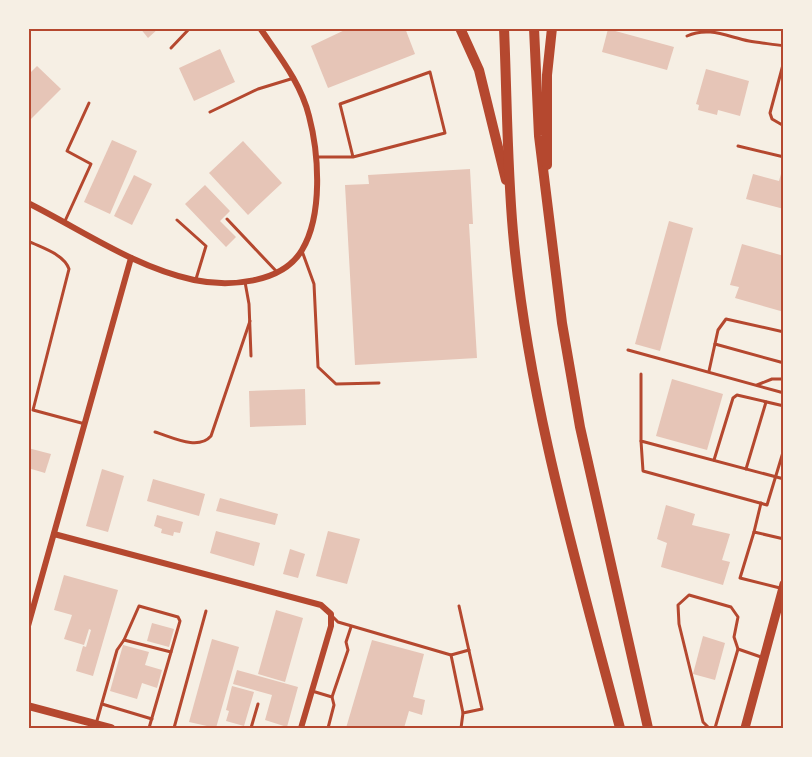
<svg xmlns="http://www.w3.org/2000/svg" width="812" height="757" font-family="Raleway,sans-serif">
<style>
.building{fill:#e6c5b7}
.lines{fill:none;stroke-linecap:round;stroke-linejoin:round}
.service{stroke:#b5482f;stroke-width:3}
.minor{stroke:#b5482f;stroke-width:6}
.tertiary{stroke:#b5482f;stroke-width:8}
.primary{stroke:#b5482f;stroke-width:9}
.motorway{stroke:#b5482f;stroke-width:10}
.neatline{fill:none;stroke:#b5482f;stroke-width:2}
</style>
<rect width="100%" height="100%" fill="#f6efe4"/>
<g class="building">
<polygon points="140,28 159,28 148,38"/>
<polygon points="349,28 405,28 415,54 328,88 311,46"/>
<polygon points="608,29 674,47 667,70 602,52"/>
<polygon points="220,49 235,82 194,101 179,68"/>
<polygon points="37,66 61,89 28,122 28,75"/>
<polygon points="706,69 749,81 740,116 718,110 717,115 698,110 699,105 696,104"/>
<polygon points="112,140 137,151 110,214 84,202"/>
<polygon points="243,141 282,183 248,215 209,173"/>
<polygon points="470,169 473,224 469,224 477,358 355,365 345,185 369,184 368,175"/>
<polygon points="753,174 779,181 781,174 784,175 784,209 746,199"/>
<polygon points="134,175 152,184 132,225 114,216"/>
<polygon points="205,185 230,211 220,221 236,237 226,247 185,204"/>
<polygon points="669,221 693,228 660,351 635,344"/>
<polygon points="742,244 784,256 784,312 735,298 739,287 730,285"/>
<polygon points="672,379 723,394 707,450 656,436"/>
<polygon points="305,389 306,425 250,427 249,391"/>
<polygon points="28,448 51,454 45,473 28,468"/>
<polygon points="102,469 124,476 108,532 86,526"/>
<polygon points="153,479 205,494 199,516 147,501"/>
<polygon points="220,498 278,514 275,525 216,511"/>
<polygon points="666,505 695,514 692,525 730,534 722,560 730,562 723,585 661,567 667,543 657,539"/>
<polygon points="157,515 183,522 180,533 174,532 173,536 161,533 162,529 154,526"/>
<polygon points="216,531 260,543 254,566 210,553"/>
<polygon points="328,531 360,539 347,584 316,576"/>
<polygon points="290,549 305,554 298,578 283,574"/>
<polygon points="64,575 118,590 93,676 76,671 83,646 86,647 91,630 89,629 84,645 64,639 72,615 54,610"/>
<polygon points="276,610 303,618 285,682 258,674"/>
<polygon points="152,623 174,629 169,647 147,641"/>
<polygon points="703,636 725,643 715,680 693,674"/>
<polygon points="212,639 239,647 216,728 189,722"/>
<polygon points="372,640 424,654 413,697 425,700 422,715 409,711 404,728 346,728"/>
<polygon points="123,645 149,652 145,665 162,670 157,688 142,683 137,699 110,691"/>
<polygon points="237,670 298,687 287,727 265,720 272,695 233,684"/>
<polygon points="232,686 254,692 244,726 226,721 229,711 226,710"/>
</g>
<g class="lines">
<g class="service">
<path d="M687 36C709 26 728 37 749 41 760 43 772 44 784 46"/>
<polyline points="171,48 190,28"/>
<polyline points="784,61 770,113 772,119 784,126"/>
<polyline points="210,112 258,89 294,78"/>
<polyline points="738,146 784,157"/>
<polyline points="316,157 353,157 445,133 430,72 340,104 353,157"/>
<polyline points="227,219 277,272"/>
<polyline points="177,220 206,246 196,279"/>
<polyline points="65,221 91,164 67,151 89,103"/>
<path d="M28 241C42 248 64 254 69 269L33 410 85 424"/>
<polyline points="302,251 314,284 318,367 336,384 379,383"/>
<polyline points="245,282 249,304 251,356"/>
<polyline points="715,344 784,363"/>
<polyline points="628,350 784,393"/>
<polyline points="709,371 718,330 726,319 784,332"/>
<polyline points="641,374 641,441 784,479"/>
<polyline points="757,385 772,379 784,379"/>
<path d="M155 432C172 437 198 451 211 436L250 321"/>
<polyline points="641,441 643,471 767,505 784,449"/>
<polyline points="714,460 733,398 737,395 784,406"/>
<polyline points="746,469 766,402"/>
<polyline points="754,532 761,503"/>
<polyline points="780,588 740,578 754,532 784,539"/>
<polyline points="459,606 482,709 463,713 461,728"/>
<polyline points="331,615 338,622 451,655"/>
<polyline points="124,640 171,652"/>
<polyline points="312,691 332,697 334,705 328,728"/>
<polyline points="332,697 348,650 346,642 351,627"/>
<polyline points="102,704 152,719"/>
<polyline points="463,713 451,655 469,650"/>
<polyline points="96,724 117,650 124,640 139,606 178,617 180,621 149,728"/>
<polyline points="174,728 206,611"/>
<polyline points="251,728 258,704"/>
<polyline points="709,728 703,722 679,624 678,605 689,595 731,607 738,617 734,637 738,649 761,657"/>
<polyline points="715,728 738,649"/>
</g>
<g class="minor">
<path d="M28 203C82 230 134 267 194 280 228 287 282 284 302 250 323 215 319 154 309 116 301 83 279 56 260 28"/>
<polyline points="54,534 321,605 331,614 331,626 301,728"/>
<polyline points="28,626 131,258"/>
</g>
<polyline class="tertiary" points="28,706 111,728"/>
<polyline class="primary" points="745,728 784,584"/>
<g class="motorway">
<polyline points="460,28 479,70 506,180"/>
<path d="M504 28C507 96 507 165 513 232 528 401 577 565 620 728"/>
<polyline points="534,28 539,136 562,323 580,427 648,728"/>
<polyline points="547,165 547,75 552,28"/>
</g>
</g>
<rect width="812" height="757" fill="none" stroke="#f6efe4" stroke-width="60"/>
<rect x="30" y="30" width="752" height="697" class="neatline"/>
</svg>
